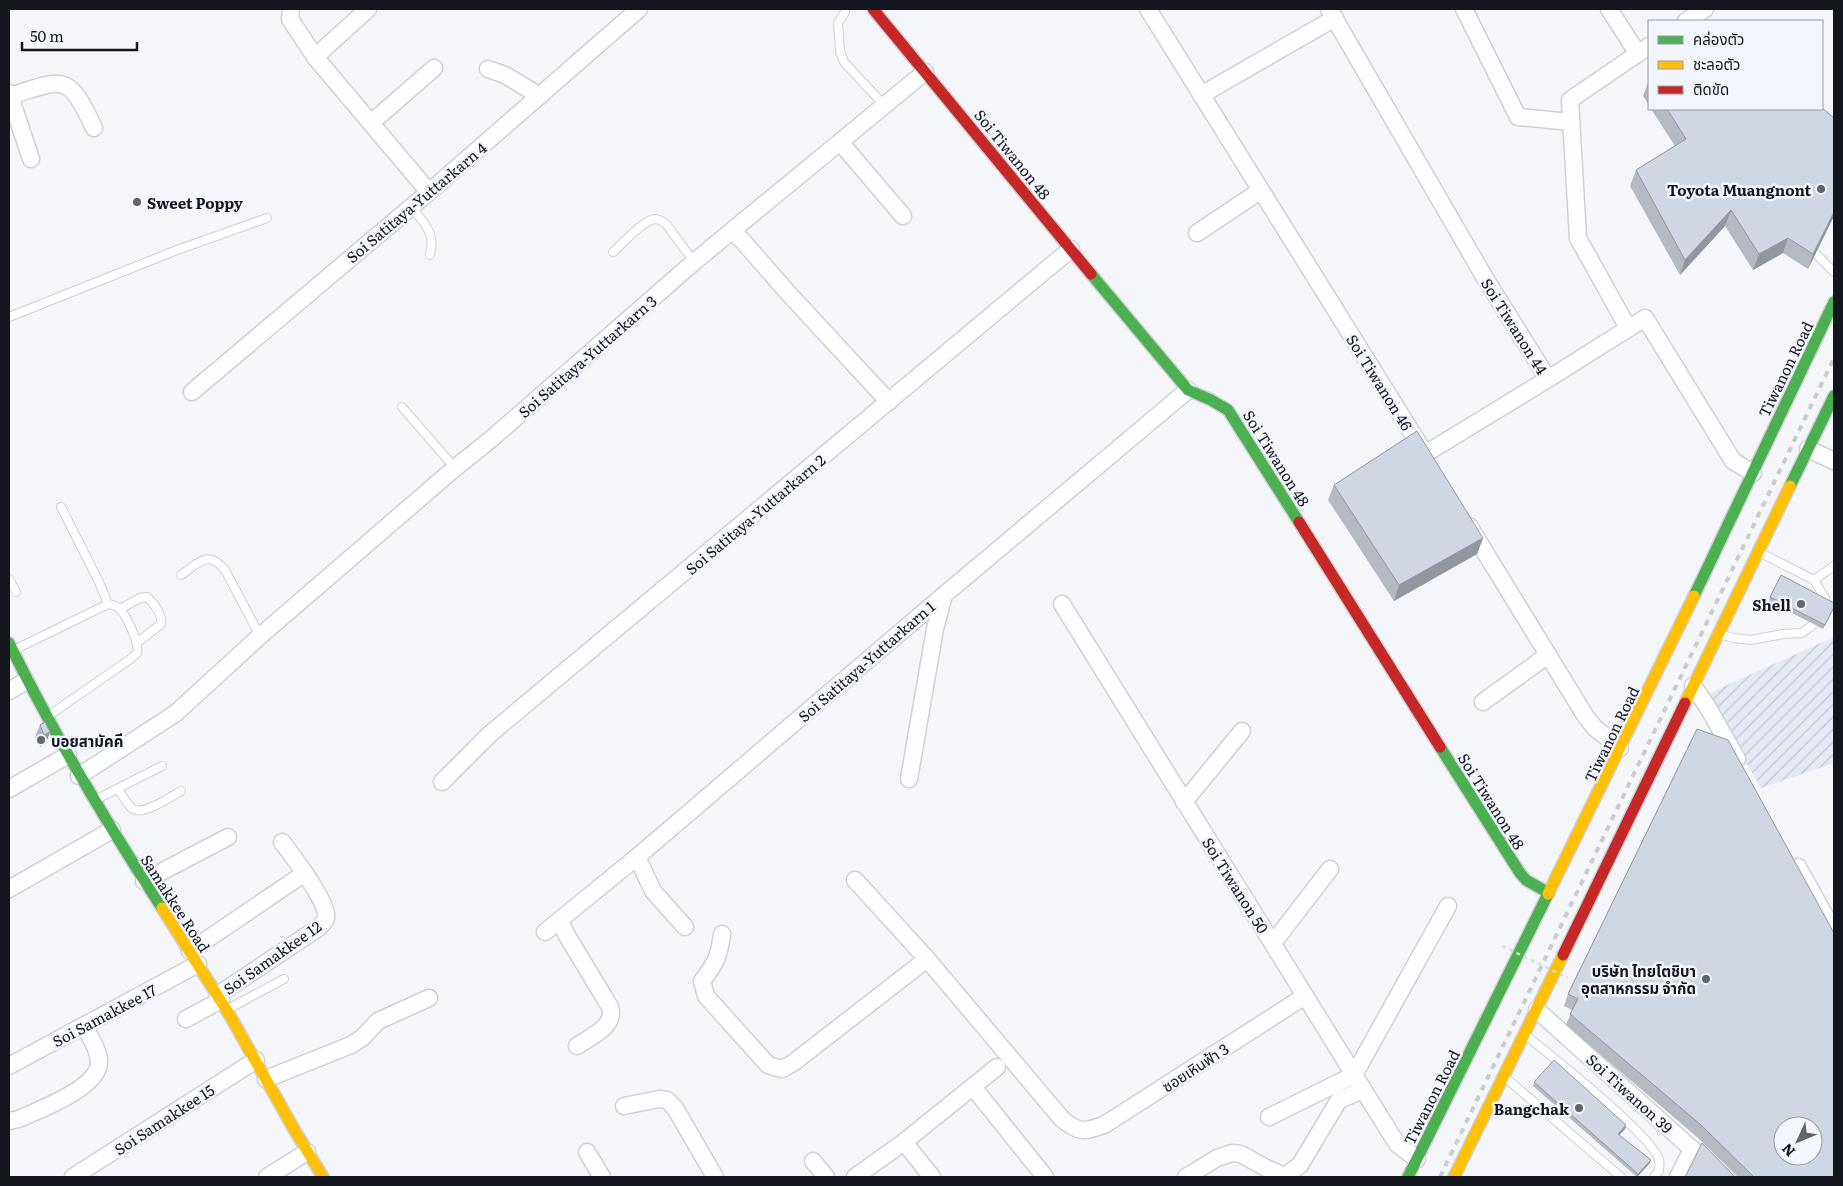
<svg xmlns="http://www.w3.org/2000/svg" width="1843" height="1186" font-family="Literata,'Noto Sans Thai',serif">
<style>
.industrial{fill:url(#industrial-furrows)}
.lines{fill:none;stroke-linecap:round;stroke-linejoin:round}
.lane-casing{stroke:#cfd1d6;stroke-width:10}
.street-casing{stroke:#cfd1d6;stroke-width:19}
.fast-casing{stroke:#cfd1d6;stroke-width:14}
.slow-casing{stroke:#cfd1d6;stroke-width:14}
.jam-casing{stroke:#cfd1d6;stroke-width:14}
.lane{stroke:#fdfefe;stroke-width:8}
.street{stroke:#fdfefe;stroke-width:16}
.fast{stroke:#4caf50;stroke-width:11}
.slow{stroke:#ffc107;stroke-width:11}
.jam{stroke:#c62828;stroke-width:11}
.rail{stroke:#cbcccd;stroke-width:4;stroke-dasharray:6 6;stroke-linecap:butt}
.path-bridge{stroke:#dadadb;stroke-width:2.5;stroke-dasharray:4 4;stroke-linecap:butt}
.wall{fill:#b4b9c2}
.shaded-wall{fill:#92969e}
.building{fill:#d1d7e2;stroke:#92969e;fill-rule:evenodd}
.poi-dot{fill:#62646a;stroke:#f2f5fc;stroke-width:2}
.labels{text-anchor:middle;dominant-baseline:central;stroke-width:5;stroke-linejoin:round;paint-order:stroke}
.street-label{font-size:15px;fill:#13161c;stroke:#f2f5fc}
.poi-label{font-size:15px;font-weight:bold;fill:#13161c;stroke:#f2f5fc;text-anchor:end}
</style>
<defs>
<pattern id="industrial-furrows" width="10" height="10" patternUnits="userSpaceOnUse" patternTransform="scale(1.25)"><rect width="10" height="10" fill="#e4e9f3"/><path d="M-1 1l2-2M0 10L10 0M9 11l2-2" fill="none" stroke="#c3c7d0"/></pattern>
</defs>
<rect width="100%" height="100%" fill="#f4f6fa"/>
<polygon class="industrial" points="1834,637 1834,763 1761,788 1707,694"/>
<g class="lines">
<g class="lane-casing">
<g id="lane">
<polyline points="845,12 838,23 840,51 844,62 884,105"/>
<path d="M411 206C424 224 436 232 430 255"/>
<path d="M613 252C622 244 643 220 655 219 659 219 662 221 666 224L694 262"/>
<polyline points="1816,254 1834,272"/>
<polyline points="9,317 177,250 267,218"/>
<polyline points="402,407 455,468"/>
<polyline points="61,507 99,582 108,604"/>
<path d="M181 575C199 563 208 549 225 570L260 636"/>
<polyline points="9,579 16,592"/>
<polyline points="1814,580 1834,566"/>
<path d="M120 609 140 598 147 597C154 603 163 615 161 624L138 642"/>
<polyline points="1722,635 1734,638 1751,640 1783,634 1802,633 1819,620 1825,598 1814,580 1761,553"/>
<path d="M14 650 108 604C112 605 116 605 119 608 126 615 140 643 137 653L129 660 48 716"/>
<path d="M118 790C123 795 127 805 133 809 143 816 172 796 181 791"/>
<polyline points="95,800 162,766"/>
<polyline points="228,1009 284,979"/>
<path d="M1528 1037C1551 1056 1654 1137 1659 1160 1660 1163 1659 1168 1659 1171L1654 1177"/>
<polyline points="1507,1079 1621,1177"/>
</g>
</g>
<g class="street-casing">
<g id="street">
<polyline points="291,9 290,19 315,57 429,192"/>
<polyline points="1148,9 1424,452"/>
<polyline points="1329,9 1485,278 1548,379 1645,318 1733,461 1753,473"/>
<polyline points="1464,9 1518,117 1571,122"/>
<polyline points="1609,9 1638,54"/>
<polyline points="1686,21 1705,9"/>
<polyline points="315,57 368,9"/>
<polyline points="488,69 505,75 540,96"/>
<polyline points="9,93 31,159"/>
<polyline points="1201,95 1335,18"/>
<path d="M10 96C64 79 68 72 94 128"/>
<polyline points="371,123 434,68"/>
<polyline points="840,142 903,216"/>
<polyline points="733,230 789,294 889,402"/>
<polyline points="1197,233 1260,191"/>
<polyline points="1628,328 1578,238 1570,100 1649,46"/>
<polyline points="192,392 429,192 639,9"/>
<polyline points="1808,449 1834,461"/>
<polyline points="1425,454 1548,379"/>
<polyline points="1469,526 1586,717 1595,728 1620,748"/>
<polyline points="1062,604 1397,1144 1417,1159"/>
<polyline points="1693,686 1707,706 1737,759"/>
<polyline points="9,691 26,681"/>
<polyline points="1483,702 1548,655"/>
<polyline points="79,776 176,713 260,636 455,468 490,440 694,262 925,72"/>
<polyline points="909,779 935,629 944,595"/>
<polyline points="442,782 490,734 1071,249"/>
<polyline points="9,789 68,755"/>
<polyline points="1184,802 1242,731"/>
<polyline points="637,857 653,891 685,927"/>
<polyline points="1798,867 1834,932"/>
<path d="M855 880 927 959 1062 1119C1079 1133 1083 1132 1104 1125L1305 996"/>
<polyline points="144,881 228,837"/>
<polyline points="9,889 112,830"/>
<path d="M560 920 566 934 610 1007C616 1027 591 1036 577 1046"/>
<polyline points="545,932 637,857 944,595 1188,390"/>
<path d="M722 934C719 957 716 963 702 981L706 996 768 1065 782 1069 793 1063 927 959"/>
<polyline points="1273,943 1330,869"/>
<polyline points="190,951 305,873"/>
<path d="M218 995 318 928C322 924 327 921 326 915 326 900 292 855 282 842"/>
<polyline points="1537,1010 1723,1177"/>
<polyline points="186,1019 221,1000"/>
<polyline points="9,1066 198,964"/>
<polyline points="266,1079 351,1045 362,1038 378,1021 429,998"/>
<polyline points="973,1087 1045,1177"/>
<polyline points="624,1106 659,1099 667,1100 675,1108 715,1177"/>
<polyline points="1269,1117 1354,1075 1448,906"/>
<path d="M9 1121 19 1119C40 1109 99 1088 99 1062 99 1050 90 1037 84 1026"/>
<polyline points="904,1142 932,1177"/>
<polyline points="587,1152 602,1177"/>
<polyline points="813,1161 826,1177"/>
<polyline points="73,1177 256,1060"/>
<polyline points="267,1177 307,1152"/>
<polyline points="855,1177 904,1142 997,1067"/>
<polyline points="1186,1177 1217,1158 1232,1153 1241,1154 1266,1168 1285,1176 1300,1165 1339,1100 1363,1090"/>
<polyline points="1678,1177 1692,1149"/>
</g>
</g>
<g class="fast-casing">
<g id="fast">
<polyline points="1091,274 1188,390 1211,400 1228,410 1299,522"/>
<polyline points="1790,486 1834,396"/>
<polyline points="1694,596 1834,302"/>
<path d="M9 643C54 735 106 822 162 908"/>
<polyline points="1440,747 1520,873 1526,880 1549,893"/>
<polyline points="1408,1177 1548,894"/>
</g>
</g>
<g class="slow-casing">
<g id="slow">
<polyline points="1685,703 1790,486"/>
<polyline points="1548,894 1694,596"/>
<polyline points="162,908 229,1014 295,1131 323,1177"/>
<polyline points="1454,1177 1563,955"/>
</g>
</g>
<g class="jam-casing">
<g id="jam">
<polyline points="873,9 1091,274"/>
<polyline points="1299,522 1440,747"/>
<polyline points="1563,955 1685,703"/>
</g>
</g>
<use href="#lane" class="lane"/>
<use href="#street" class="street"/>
<use href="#fast" class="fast"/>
<use href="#slow" class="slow"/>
<use href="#jam" class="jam"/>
<polyline class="rail" points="1440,1177 1834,358"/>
<polyline class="path-bridge" points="1502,946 1568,978"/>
</g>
<g class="wall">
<polygon points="1649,80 1649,105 1643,96"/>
<polygon points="1651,109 1822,109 1834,216 1808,269 1783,253 1753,270 1725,226 1680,275 1630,186 1636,170 1675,146"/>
<polygon points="1334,485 1483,538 1477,554 1394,601 1328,500"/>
<polygon points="1770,597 1834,603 1834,608 1823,629 1769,601"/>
<polygon points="45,722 46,743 40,747 35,737 40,725"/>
<polygon points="1697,729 1834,1177 1738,1177 1697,1137 1566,1025 1572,1010 1564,1006 1568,994"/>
<polygon points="1534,1082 1626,1125 1625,1129 1619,1135 1651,1160 1649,1164 1637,1177 1533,1086"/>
</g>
<g class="shaded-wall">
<polygon points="1731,210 1725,226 1680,275 1685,260"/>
<polygon points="1834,212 1834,216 1808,269 1813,254"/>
<polygon points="1788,238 1783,253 1753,270 1759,254"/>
<polygon points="1483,538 1477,554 1394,601 1399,585"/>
<polygon points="50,732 46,743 40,747 44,735"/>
<polygon points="1626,1125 1625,1129 1617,1138 1618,1134"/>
<polygon points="1651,1160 1649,1164 1637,1177 1638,1174"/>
</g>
<g class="building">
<polygon points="1822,108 1834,118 1834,212 1813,254 1788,238 1759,254 1731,210 1685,260 1636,170 1686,139 1667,109"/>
<polygon points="1417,431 1483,538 1399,585 1334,485"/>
<polygon points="1781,575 1834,603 1834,607 1825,625 1770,597"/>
<polygon points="45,722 50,732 44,735 40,725"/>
<path d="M1697 729 1728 740 1834 933V1177H1754L1701 1125 1570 1014 1578 999 1568 994ZM1783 1126H1813V1156H1783Z"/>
<polygon points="1554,1060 1626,1125 1618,1134 1651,1160 1638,1174 1534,1082"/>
<polygon points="1702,1143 1735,1177 1685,1177"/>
</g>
<g class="poi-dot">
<circle cx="1821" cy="189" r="5"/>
<circle cx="137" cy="202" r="5"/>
<circle cx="1801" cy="604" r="5"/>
<circle cx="41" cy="740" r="5"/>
<circle cx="1706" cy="979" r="5"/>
<circle cx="1579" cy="1108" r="5"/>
</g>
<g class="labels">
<g class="street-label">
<text transform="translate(1013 154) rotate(51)">Soi Tiwanon 48</text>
<text transform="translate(416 202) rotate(-40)">Soi Satitaya-Yuttarkarn 4</text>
<text transform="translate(1515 326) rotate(58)">Soi Tiwanon 44</text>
<text transform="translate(587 356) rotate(-41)">Soi Satitaya-Yuttarkarn 3</text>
<text transform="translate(1785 369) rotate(-64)">Tiwanon Road</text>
<text transform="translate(1380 382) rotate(58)">Soi Tiwanon 46</text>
<text transform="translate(1277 458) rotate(58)">Soi Tiwanon 48</text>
<text transform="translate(755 514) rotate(-40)">Soi Satitaya-Yuttarkarn 2</text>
<text transform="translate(866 661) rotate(-41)">Soi Satitaya-Yuttarkarn 1</text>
<text transform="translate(1611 734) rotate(-64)">Tiwanon Road</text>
<text transform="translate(1492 801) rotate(58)">Soi Tiwanon 48</text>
<text transform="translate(1236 885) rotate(58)">Soi Tiwanon 50</text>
<text transform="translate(176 903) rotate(57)">Samakkee Road</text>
<text transform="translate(272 957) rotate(-35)">Soi Samakkee 12</text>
<text transform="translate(104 1015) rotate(-28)">Soi Samakkee 17</text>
<text transform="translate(1195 1067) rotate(-33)">ซอยเหินฟ้า 3</text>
<text transform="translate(1630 1093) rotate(42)">Soi Tiwanon 39</text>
<text transform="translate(1431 1097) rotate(-63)">Tiwanon Road</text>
<text transform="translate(164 1119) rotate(-33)">Soi Samakkee 15</text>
</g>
<g class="poi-label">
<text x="1811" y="189">Toyota Muangnont</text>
<text x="147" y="202" text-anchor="start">Sweet Poppy</text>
<text x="1791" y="604">Shell</text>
<text x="51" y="740" text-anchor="start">บอยสามัคคี</text>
<text x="1696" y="970">บริษัท ไทยโตชิบา<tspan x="1696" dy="17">อุตสาหกรรม จำกัด</tspan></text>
<text x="1569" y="1108">Bangchak</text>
</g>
</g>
<rect width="1843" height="1186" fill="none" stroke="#13161c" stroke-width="20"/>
<rect x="1648" y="20" width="175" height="90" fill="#f2f5fc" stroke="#999ca2"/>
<rect x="1658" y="36" width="25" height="8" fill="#4caf50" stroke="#999ca2"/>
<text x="1693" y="45" font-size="15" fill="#13161c">คล่องตัว</text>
<rect x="1658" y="61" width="25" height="8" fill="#ffc107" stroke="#999ca2"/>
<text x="1693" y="70" font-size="15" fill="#13161c">ชะลอตัว</text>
<rect x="1658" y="86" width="25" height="8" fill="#c62828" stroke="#999ca2"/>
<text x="1693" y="95" font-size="15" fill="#13161c">ติดขัด</text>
<g transform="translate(1798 1141) rotate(226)"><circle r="24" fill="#f2f5fc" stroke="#999ca2"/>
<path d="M0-4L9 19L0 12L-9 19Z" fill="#62646a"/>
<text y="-8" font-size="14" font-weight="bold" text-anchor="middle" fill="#13161c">N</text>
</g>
<path d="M22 42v8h115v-8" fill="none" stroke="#13161c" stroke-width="2.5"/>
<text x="30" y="42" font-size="15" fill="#13161c" stroke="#f2f5fc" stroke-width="4" paint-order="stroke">50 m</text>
</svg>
